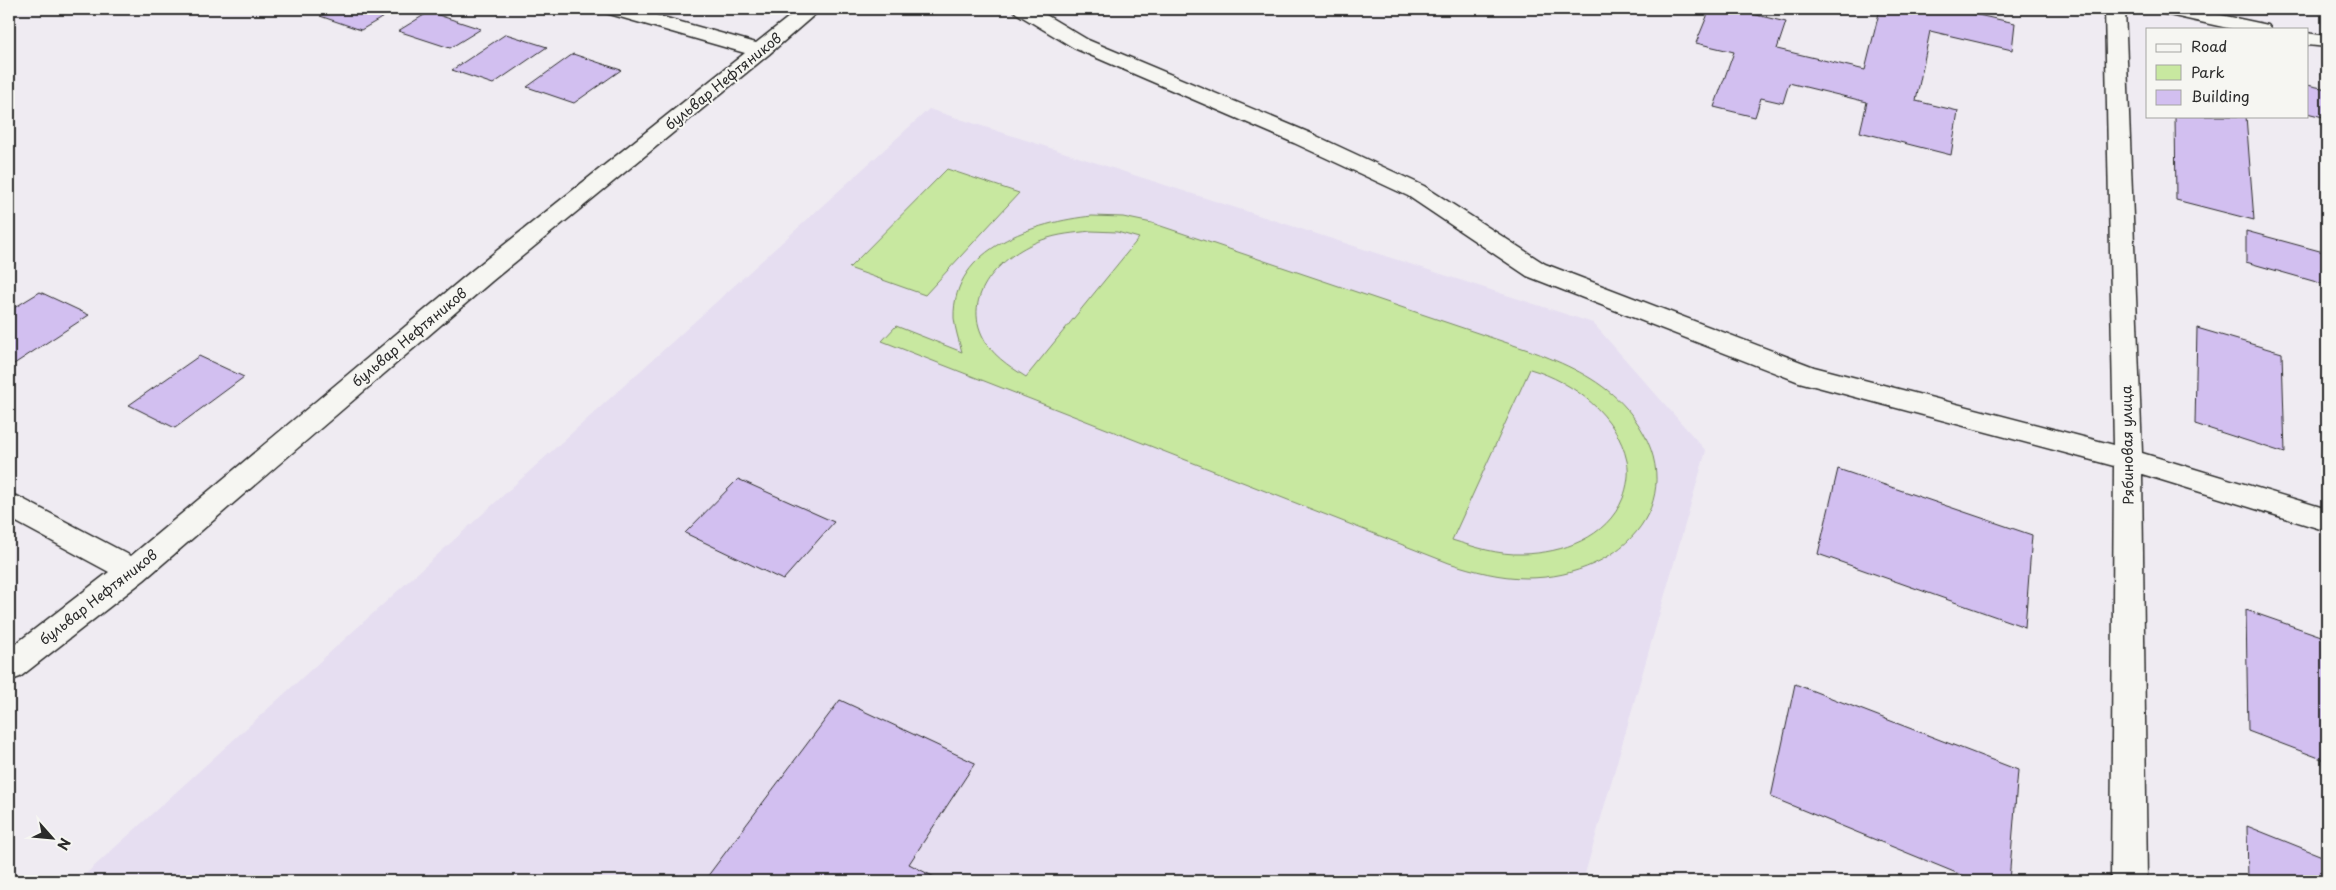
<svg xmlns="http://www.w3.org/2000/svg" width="2336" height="890" font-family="'Playpen Sans',sans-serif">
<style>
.built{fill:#e6def1}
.green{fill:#c8e8a0;stroke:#7a8a66;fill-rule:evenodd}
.building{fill:#d2bff0;stroke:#2b2b2b}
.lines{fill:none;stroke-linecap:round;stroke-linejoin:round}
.minor-casing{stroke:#2b2b2b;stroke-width:3}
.minor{fill:#f6f6f2;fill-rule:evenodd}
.labels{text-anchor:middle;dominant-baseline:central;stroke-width:4;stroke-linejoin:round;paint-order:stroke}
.street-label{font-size:14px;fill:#2b2b2b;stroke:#f6f6f2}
</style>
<rect width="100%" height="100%" fill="#efebf2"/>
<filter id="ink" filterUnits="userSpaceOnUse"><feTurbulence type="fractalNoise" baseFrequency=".02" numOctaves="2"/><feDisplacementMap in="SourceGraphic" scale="10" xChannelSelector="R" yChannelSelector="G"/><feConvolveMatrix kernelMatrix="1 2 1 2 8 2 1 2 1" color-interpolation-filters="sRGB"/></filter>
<g filter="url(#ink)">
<polygon class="built" points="929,109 1593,323 1706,451 1583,881 78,881"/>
<g class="green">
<polygon points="947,169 1019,193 925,295 849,268"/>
<path d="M1092 216 1123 217 1152 223 1537 353C1570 366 1603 381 1627 409 1700 496 1624 578 1527 578 1500 578 1474 571 1449 563L882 341 896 326 962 352C959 341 955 329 954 318 952 247 1036 222 1092 216ZM1091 231 1117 232 1139 238 1026 377C1009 366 990 354 982 335 962 292 1005 253 1042 240 1058 234 1074 233 1091 231ZM1530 369C1574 382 1617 415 1627 461 1630 473 1627 487 1623 498 1607 538 1562 553 1523 554 1498 555 1475 547 1452 540Z"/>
</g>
<g class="building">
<polygon points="333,9 397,9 361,30 320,16"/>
<polygon points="1710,9 1731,9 1786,22 1777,49 1865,70 1880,9 1950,9 2015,23 2012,50 1930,31 1916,101 1958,111 1951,155 1860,132 1867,102 1789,83 1783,103 1761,98 1755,117 1714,107 1734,52 1696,43"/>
<polygon points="429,12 481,29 450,48 398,31"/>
<polygon points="506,34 547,47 493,84 452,70"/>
<polygon points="573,54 621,70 574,103 527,87"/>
<polygon points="2307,85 2327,89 2327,118 2307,113"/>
<polygon points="2175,116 2246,116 2254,220 2176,200"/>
<polygon points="2246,231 2327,253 2327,285 2246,262"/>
<polygon points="40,292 89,315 14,364 9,361 9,311"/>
<polygon points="2197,328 2282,353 2285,453 2195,424"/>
<polygon points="199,356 244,377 175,428 129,405"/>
<polygon points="1838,469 2032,535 2025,627 1818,554"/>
<polygon points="738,479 834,522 783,580 685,533"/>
<polygon points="2246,610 2327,638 2327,761 2248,731"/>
<polygon points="1795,684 2018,770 2009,881 1976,881 1771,797"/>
<polygon points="840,700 975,763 909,864 942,881 704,881"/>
<polygon points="2247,826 2327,858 2327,881 2248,881"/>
</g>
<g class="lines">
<g class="minor-casing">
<g id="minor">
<polygon points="603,9 634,9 756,43 799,9 821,9 768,55 492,281 144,580 20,677 9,681 9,649 109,572 9,518 9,494 19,497 131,556 474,269 745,53 606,13"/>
<polygon points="1013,9 1036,9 1088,40 1310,133 1424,186 1545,264 1814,367 2114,445 2105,9 2125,9 2142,453 2327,509 2327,531 2142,474 2147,881 2111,881 2114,466 1799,382 1527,276 1408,196 1294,143 1074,48 1016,13"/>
<polygon points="2157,9 2193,9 2268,25 2271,29 2232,29 2160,13"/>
<polygon points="2327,32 2327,47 2307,45 2307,33 2319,35"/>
</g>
</g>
<use href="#minor" class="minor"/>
</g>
</g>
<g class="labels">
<g class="street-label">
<text transform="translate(723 81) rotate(-39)">бульвар Нефтяников</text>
<text transform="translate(409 337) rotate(-40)">бульвар Нефтяников</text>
<text transform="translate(2127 445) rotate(-91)">Рябиновая улица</text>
<text transform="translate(98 597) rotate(-38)">бульвар Нефтяников</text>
</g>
</g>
<rect width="2336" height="890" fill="none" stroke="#f6f6f2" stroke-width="30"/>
<rect x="15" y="15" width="2306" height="860" fill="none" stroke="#2b2b2b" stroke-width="2" filter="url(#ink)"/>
<rect x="2146" y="28" width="162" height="90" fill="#f6f6f2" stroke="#a5a5a2"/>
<rect x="2156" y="44" width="25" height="8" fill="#f6f6f2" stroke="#a5a5a2"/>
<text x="2191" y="52" font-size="15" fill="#2b2b2b">Road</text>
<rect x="2156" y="65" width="25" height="15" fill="#c8e8a0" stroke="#a5a5a2"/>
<text x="2191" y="78" font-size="15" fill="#2b2b2b">Park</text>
<rect x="2156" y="90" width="25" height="15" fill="#d2bff0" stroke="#a5a5a2"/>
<text x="2191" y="102" font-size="15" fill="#2b2b2b">Building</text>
<g transform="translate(52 838) rotate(117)" stroke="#f6f6f2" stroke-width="4" paint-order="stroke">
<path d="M0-4L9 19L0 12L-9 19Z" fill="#2b2b2b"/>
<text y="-8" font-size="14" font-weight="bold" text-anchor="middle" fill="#2b2b2b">N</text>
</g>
</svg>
